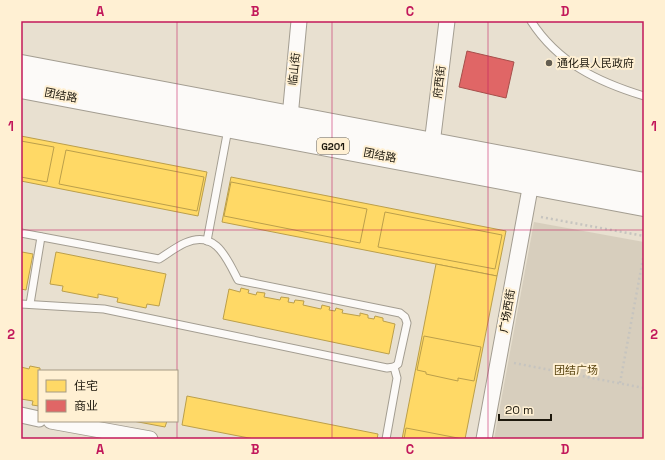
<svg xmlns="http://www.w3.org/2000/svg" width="665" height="460" font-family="'Space Grotesk','Noto Sans SC',sans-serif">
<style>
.green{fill:#d7cebd}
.homes{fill:#ffd966;stroke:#bb9f4b}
.shops{fill:#e06666;stroke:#a64f4b}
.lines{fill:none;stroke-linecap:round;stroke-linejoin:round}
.lane-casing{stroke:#a39d91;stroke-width:9}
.street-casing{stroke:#a39d91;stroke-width:17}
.highway-casing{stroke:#a39d91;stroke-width:24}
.path{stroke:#c6c4bf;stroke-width:2.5;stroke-dasharray:2 3;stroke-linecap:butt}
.lane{stroke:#fcfaf8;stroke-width:7}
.street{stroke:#fcfaf8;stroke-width:15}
.highway{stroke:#fcfaf8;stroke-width:22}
.grid{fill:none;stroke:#c2185b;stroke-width:1;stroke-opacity:0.55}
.poi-dot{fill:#645e51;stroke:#fff0d3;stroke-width:1.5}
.labels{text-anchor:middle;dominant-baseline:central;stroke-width:4;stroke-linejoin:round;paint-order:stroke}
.shield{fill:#fff0d3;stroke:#615948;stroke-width:1}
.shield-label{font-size:10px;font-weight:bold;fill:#1d180d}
.poi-label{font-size:11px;fill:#1d180d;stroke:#fff0d3;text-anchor:start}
.street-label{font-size:11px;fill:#1d180d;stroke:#fff0d3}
.park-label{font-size:11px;fill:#59440f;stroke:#fff0d3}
.neatline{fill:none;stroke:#c2185b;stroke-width:1.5}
.grid-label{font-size:13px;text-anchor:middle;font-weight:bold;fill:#c2185b}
</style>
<rect width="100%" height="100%" fill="#e8e0d0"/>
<polygon class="green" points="534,222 644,242 644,439 494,439"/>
<g class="homes">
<polygon points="21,136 207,172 198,216 21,181"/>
<polygon points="21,141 54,147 47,182 21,177"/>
<polygon points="66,150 204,177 197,211 59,184"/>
<polygon points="231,177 506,231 497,276 222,222"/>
<polygon points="231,182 367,209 360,243 224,216"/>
<polygon points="385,212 502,235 495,269 378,247"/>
<polygon points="22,252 33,254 26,290 21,289 21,255"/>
<polygon points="56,252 166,274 159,306 147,304 146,308 117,302 118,298 98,294 98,298 62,291 63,286 50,284"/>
<polygon points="436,264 497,276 465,439 402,439"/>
<polygon points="241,288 249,290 248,293 256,295 257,292 265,293 264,297 280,300 281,297 289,298 288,302 294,303 295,300 304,301 303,305 321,309 322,305 330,307 329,310 335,311 336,308 343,310 342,313 360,316 360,313 368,315 368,318 374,319 375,316 383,318 383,321 395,324 389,354 223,319 229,289 240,292"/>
<polygon points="424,336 481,347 474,381 458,378 458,381 426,374 426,372 417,370"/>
<polygon points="30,366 40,368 39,406 32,405 33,401 21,399 21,367 29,369"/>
<polygon points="187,396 378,434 377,439 254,439 182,425"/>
<polygon points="133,421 167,421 165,427"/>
<polygon points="406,428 463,439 404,439"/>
</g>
<polygon class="shops" points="467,51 514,62 506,98 459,87"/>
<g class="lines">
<g class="lane-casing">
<g id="lane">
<path d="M531 21C558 63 598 82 644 96"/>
<path d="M21 233 159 259C167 254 176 247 185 243 216 229 227 259 238 280L400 313 405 317 407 323 398 364 394 367 387 368 104 309 21 304"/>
<polyline points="207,241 228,129"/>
<polyline points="30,304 41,237"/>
<polyline points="386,439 397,378 394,367"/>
</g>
</g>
<g class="street-casing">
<g id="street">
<polyline points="290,117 299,21"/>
<polyline points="432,144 447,21"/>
<polyline points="21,415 39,419"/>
<polyline points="51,421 150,439"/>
<polyline points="484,439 531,183"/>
</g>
</g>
<g class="highway-casing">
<g id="highway">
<polyline points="21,66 644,184"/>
<polyline points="21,87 644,205"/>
</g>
</g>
<g class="path">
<polyline points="541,217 644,236"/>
<polyline points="514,363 644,388"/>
<polyline points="620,383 644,253"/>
</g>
<use href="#lane" class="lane"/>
<use href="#street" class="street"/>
<use href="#highway" class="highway"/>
</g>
<path class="grid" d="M177 21V439M332 21V439M488 21V439M21 230H644"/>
<circle class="poi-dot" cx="549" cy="63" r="4"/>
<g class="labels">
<rect class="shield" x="317" y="138" width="32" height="16" rx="3"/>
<g class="shield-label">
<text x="333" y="146">G201</text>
</g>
<g class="poi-label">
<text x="557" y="63">通化县人民政府</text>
</g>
<g class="street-label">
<text transform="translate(294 69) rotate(-84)">临山街</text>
<text transform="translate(439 82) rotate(-83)">府西街</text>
<text transform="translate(61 95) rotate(11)">团结路</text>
<text transform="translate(380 155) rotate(11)">团结路</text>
<text transform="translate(507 311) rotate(-80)">广场西街</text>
</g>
<g class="park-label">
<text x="576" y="370">团结广场</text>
</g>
</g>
<rect width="665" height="460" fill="none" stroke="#fff0d3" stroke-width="44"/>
<rect x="38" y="370" width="140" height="52" fill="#fff0d3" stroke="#a59a84"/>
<rect x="46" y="380" width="20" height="12" fill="#ffd966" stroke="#a59a84"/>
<text x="74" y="390" font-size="12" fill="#1d180d">住宅</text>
<rect x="46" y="400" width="20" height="12" fill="#e06666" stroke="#a59a84"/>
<text x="74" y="410" font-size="12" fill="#1d180d">商业</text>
<path d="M499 414v6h52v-6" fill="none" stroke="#1d180d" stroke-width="2"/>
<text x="505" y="414" font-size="12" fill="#1d180d" stroke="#fff0d3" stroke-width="3" paint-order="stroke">20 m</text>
<rect x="22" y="22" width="621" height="416" class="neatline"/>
<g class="grid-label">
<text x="100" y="16">A</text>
<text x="255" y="16">B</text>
<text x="410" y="16">C</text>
<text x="565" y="16">D</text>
<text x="11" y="131">1</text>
<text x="654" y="131">1</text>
<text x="11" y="339">2</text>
<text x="654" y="339">2</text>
<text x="100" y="454">A</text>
<text x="255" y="454">B</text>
<text x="410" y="454">C</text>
<text x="565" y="454">D</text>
</g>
</svg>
